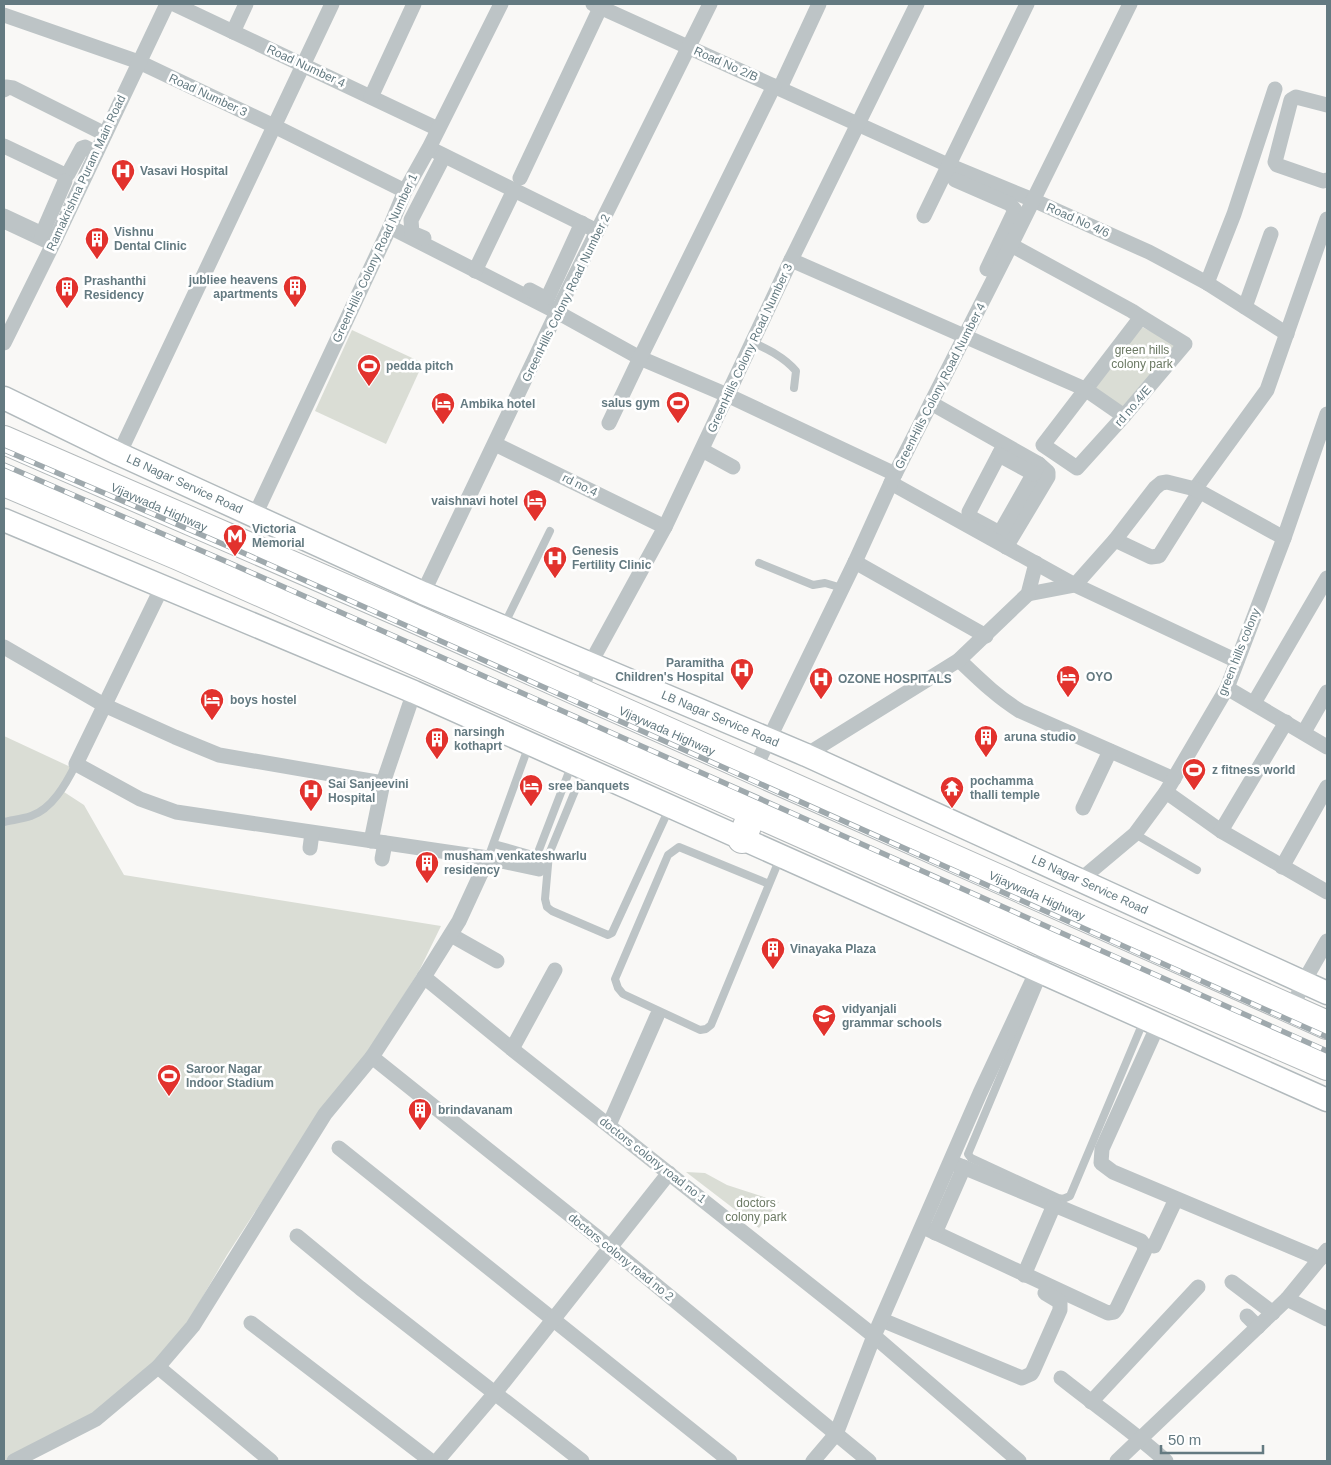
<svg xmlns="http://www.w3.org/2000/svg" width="1331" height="1465" font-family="Helvetica,sans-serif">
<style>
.green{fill:#daddd5}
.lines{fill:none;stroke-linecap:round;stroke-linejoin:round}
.secondary-casing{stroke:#b2babd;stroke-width:25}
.highway-casing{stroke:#b3b9bb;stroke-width:30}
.lane{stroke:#bdc4c6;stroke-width:8}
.street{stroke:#bdc4c6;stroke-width:15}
.secondary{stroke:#fff;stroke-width:22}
.highway{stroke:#fff;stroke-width:28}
.rail-casing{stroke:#9fa9ad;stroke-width:5.5}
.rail{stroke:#fff;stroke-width:4;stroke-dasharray:11;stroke-linecap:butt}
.labels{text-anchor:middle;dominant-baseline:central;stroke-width:5;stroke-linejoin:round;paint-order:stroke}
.street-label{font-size:12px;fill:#647a81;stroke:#fff}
.poi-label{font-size:12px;font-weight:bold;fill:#647a81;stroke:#fff;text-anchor:start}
.park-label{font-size:12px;fill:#6b7963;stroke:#fff}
</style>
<rect width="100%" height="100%" fill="#f9f8f6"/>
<g class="green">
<polygon points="1140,326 1174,343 1176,350 1125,411 1092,388"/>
<polygon points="352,330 423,363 386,444 315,411"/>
<polygon points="4,736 77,770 64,792 84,805 124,875 441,926 419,971 346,1087 323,1107 227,1255 178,1339 95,1416 5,1461 4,1461"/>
<polygon points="686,1172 705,1173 727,1185 779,1202 759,1228"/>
</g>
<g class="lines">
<g class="secondary-casing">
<g id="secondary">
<path id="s1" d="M4 398 119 454 423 593 806 755 1327 993"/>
<polyline points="4,520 414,692 1327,1100"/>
</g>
</g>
<g class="highway-casing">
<g id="highway">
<path id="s2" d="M4 440 406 615 1327 1025"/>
<polyline points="4,482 179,556 942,896 1049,945 1327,1066"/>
<polyline points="742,839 753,811"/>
</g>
</g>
<g class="lane">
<polyline points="4,225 51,247"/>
<path d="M752 342C769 350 784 357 796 371L794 388"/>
<polyline points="759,563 813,585 825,583 842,588"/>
<polyline points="504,625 550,531"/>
<polyline points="584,769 549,854 545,899 547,907 552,911 608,935 612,933 669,809"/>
<path d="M4 822C12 820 22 819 31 816 52 809 66 784 76 764"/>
<polyline points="1135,834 1197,870"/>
<polyline points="494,844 533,855 537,855 572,764"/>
<polyline points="488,858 529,745"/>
<polyline points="769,884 679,847 668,855 615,979 618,988 623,994 700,1030 706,1029 711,1025 780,858"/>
<polyline points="1043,975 968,1154 971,1158 1058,1198 1063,1199 1070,1196 1144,1020"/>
</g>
<g class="street">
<polyline points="174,4 438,129"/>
<polyline points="593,4 948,165 1033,200 1149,252 1207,283 1287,334"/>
<polyline points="4,15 139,62 274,126 405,191"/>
<polyline points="233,32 246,4"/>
<polyline points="780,88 819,4"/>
<polyline points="4,90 6,87 13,88 105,134"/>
<polyline points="371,97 414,4"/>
<polyline points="1327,105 1296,97 1291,100 1275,162 1277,165 1323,181 1327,180"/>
<polyline points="4,146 65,175 68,174 82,148 85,147 96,153"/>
<polyline points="435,151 591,228"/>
<polyline points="520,178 602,4"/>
<polyline points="955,180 1010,204 1015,210 987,269"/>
<polyline points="4,216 49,237"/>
<polyline points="924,216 1027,4"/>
<polyline points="390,227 557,312 640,358 727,395 895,474"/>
<polyline points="42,234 65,181"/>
<polyline points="424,238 412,233 411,220 444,156"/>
<polyline points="1011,245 1132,311 1141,317 1043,445 1077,468 1124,416 1185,344 1141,317"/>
<polyline points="791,260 1085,389 1124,416"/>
<polyline points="475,271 514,190"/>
<polyline points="1207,283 1234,214 1275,89"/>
<polyline points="530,290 543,297 548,297 582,223"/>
<polyline points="1245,307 1271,234"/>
<polyline points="4,343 55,240 167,4"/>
<polyline points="931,403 1039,464 1048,472 1048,477 1006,547"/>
<polyline points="609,423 640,358 774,86"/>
<polyline points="495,444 665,527"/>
<polyline points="1004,445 969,512 972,518 1000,533 1039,464"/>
<polyline points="702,450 733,467"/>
<polyline points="119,454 332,4"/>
<polyline points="999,455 1034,474"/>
<polyline points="891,483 1075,585 1237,661"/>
<polyline points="1195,489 1267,390 1327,219"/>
<polyline points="255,515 390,227 405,191 429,148 501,4"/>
<polyline points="1115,540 1151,557 1159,556 1200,491"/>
<polyline points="855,562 986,636"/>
<polyline points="162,587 76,764 140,799 176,812 488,858 539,869"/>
<polyline points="423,593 557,312 710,4"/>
<polyline points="1028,594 1075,585 1115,540 1155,488 1161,483 1167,482 1195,489 1284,538"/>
<polyline points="4,647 104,705 175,737 219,755 383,783"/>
<path d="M959 660C978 678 997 697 1020 711L1174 779"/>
<polyline points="1227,688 1327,747"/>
<polyline points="581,692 590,664 665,527 791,260 917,4"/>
<polyline points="1254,703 1327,578"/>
<polyline points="1304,732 1327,692"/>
<polyline points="806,755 959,660 1028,594 1036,563"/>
<polyline points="754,770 855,562 895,474 1011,245 1130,4"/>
<polyline points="1166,792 1221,831 1327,892"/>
<polyline points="1083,808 1110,751"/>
<polyline points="1221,831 1286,722"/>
<polyline points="371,841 383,783 414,692"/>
<polyline points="310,848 312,833"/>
<polyline points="382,859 385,843"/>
<polyline points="1282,867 1327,787"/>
<polyline points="1079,881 1135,834 1166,792 1227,688 1284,538 1327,414"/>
<polyline points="451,935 497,961"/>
<polyline points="424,977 512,1049 874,1336 1019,1461"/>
<polyline points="1292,1009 1303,983 1327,941"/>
<polyline points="1158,1025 1102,1149 1101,1163 1113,1172 1320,1259"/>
<polyline points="512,1049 555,970"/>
<polyline points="372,1057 611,1248 869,1461"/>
<polyline points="609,1125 657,1016"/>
<polyline points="339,1148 730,1461"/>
<polyline points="923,1227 1108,1313 1114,1312 1117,1308 1145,1250 1144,1245 1141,1241 951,1162"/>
<polyline points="935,1233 964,1167"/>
<polyline points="297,1236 360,1288 582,1461"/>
<polyline points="1154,1246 1176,1199"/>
<polyline points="1024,1275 1054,1205"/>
<polyline points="1232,1282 1273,1313"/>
<polyline points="1287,1299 1327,1319"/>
<polyline points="1247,1316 1258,1327"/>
<polyline points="882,1320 1022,1378 1031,1374 1033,1371 1060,1310 1060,1302 1045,1293"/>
<polyline points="251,1323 431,1461"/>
<polyline points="158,1367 271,1461"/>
<path d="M1061 1378C1096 1406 1133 1431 1166 1461"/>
<polyline points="1091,1402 1198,1287"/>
<polyline points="14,1461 96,1419 158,1367 193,1326 325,1114 372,1057 424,977 459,921 488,858"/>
<polyline points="437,1461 495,1393 669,1173"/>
<polyline points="813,1461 836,1434 874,1336 980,1093 1049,945"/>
<polyline points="1117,1461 1287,1299 1327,1250"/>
</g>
<use href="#secondary" class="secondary"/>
<use href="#highway" class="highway"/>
<g class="rail-casing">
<g id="rail">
<polyline points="4,450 239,551 1327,1037"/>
<polyline points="4,465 232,564 1327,1051"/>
</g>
</g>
<use href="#rail" class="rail"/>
</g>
<defs>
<g id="hospital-pin" transform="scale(1.25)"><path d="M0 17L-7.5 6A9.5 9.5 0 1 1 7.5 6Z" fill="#e2322d" stroke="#fff"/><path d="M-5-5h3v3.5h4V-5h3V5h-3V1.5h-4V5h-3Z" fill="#fff"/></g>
<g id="building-pin" transform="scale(1.25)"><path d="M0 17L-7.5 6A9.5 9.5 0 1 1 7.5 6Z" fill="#e2322d" stroke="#fff"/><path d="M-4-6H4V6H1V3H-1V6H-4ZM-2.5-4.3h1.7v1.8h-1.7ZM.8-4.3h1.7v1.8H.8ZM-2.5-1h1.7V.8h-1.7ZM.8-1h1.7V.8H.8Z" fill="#fff"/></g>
<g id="stadium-pin" transform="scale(1.25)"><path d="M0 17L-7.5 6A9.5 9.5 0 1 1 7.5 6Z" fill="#e2322d" stroke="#fff"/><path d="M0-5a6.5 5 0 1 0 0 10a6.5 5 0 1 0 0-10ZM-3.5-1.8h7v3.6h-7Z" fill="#fff"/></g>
<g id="hotel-pin" transform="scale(1.25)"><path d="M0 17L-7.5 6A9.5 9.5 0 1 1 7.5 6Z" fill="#e2322d" stroke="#fff"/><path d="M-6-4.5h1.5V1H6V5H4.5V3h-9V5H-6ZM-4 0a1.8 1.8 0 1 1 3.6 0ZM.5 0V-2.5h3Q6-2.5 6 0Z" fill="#fff"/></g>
<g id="metro-pin" transform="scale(1.25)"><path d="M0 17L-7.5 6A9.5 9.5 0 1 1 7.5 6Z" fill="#e2322d" stroke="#fff"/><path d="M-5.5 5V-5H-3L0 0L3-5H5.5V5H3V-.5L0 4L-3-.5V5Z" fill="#fff"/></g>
<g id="temple-pin" transform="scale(1.25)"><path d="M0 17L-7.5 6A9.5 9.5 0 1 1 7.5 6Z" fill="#e2322d" stroke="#fff"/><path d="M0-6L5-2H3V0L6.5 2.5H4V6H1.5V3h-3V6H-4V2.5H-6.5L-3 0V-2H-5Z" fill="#fff"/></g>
<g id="school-pin" transform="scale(1.25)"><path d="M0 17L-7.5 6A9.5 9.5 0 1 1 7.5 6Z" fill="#e2322d" stroke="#fff"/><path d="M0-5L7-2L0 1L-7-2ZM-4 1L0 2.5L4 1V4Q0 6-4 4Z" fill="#fff"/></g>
</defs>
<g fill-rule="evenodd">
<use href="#hospital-pin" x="123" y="171"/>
<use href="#building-pin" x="97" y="239"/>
<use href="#building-pin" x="295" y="287"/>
<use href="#building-pin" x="67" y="288"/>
<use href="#stadium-pin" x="369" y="366"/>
<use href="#stadium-pin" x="678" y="403"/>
<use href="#hotel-pin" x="443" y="404"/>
<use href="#hotel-pin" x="535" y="501"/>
<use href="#metro-pin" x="235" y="536"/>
<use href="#hospital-pin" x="555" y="558"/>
<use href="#hospital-pin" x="742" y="670"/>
<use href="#hotel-pin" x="1068" y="677"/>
<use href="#hospital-pin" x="821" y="679"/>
<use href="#hotel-pin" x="212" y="700"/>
<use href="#building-pin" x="986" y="737"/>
<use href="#building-pin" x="437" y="739"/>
<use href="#stadium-pin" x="1194" y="770"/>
<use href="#hotel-pin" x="531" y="786"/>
<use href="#temple-pin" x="952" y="788"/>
<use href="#hospital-pin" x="311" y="791"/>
<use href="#building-pin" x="427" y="863"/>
<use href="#building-pin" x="773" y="949"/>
<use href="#school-pin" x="824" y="1016"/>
<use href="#stadium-pin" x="169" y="1076"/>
<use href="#building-pin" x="420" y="1110"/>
</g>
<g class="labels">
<g class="street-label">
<text transform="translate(726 64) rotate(24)">Road No 2/B</text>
<text transform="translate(306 66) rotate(25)">Road Number 4</text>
<text transform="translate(208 95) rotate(25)">Road Number 3</text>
<text transform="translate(86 173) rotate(-65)">Ramakrishna Puram Main Road</text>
<text transform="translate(1078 220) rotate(24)">Road No 4/6</text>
<text transform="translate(375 258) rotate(-65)">GreenHills Colony Road Number 1</text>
<text transform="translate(566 298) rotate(-64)">GreenHills Colony Road Number 2</text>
<text transform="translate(750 348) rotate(-65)">GreenHills Colony Road Number 3</text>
<text transform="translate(940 386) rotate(-63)">GreenHills Colony Road Number 4</text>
<text transform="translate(1133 406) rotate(-49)">rd no.4/E</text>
<text stroke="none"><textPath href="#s1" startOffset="200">LB Nagar Service Road</textPath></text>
<text transform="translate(580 485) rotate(26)">rd no.4</text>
<text stroke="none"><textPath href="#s2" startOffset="169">Vijaywada Highway</textPath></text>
<text transform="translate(1239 652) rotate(-68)">green hills colony</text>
<text stroke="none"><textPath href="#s1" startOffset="785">LB Nagar Service Road</textPath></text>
<text stroke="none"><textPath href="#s2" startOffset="724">Vijaywada Highway</textPath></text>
<text stroke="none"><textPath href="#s1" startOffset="1190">LB Nagar Service Road</textPath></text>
<text stroke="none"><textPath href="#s2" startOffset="1129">Vijaywada Highway</textPath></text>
<text transform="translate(653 1160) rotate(38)">doctors colony road no 1</text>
<text transform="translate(621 1257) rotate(39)">doctors colony road no 2</text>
</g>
<g class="poi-label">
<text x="140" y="171">Vasavi Hospital</text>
<text x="114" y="232">Vishnu<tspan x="114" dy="14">Dental Clinic</tspan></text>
<text x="278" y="280" text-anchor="end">jubliee heavens<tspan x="278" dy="14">apartments</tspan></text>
<text x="84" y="281">Prashanthi<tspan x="84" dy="14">Residency</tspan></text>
<text x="386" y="366">pedda pitch</text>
<text x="660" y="403" text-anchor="end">salus gym</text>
<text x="460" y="404">Ambika hotel</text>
<text x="518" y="501" text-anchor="end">vaishnavi hotel</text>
<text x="252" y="529">Victoria<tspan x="252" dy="14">Memorial</tspan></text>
<text x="572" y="551">Genesis<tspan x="572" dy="14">Fertility Clinic</tspan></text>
<text x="724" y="663" text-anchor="end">Paramitha<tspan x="724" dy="14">Children's Hospital</tspan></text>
<text x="1086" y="677">OYO</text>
<text x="838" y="679">OZONE HOSPITALS</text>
<text x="230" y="700">boys hostel</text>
<text x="454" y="732">narsingh<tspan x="454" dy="14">kothaprt</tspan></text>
<text x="1004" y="737">aruna studio</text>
<text x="1212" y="770">z fitness world</text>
<text x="970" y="781">pochamma<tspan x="970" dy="14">thalli temple</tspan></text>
<text x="328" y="784">Sai Sanjeevini<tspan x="328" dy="14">Hospital</tspan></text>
<text x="548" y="786">sree banquets</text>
<text x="444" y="856">musham venkateshwarlu<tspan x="444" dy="14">residency</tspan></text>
<text x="790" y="949">Vinayaka Plaza</text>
<text x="842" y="1009">vidyanjali<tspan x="842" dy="14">grammar schools</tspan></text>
<text x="186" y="1069">Saroor Nagar<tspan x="186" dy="14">Indoor Stadium</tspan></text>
<text x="438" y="1110">brindavanam</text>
</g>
<g class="park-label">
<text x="1142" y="350">green hills<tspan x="1142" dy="14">colony park</tspan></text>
<text x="756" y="1203">doctors<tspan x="756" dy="14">colony park</tspan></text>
</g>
</g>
<rect width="1331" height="1465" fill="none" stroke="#647a81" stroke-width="10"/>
<path d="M1161 1445v8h102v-8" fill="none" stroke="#647a81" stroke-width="2.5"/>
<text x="1168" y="1445" font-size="15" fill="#647a81" stroke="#ffffff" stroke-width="4" paint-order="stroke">50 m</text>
</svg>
